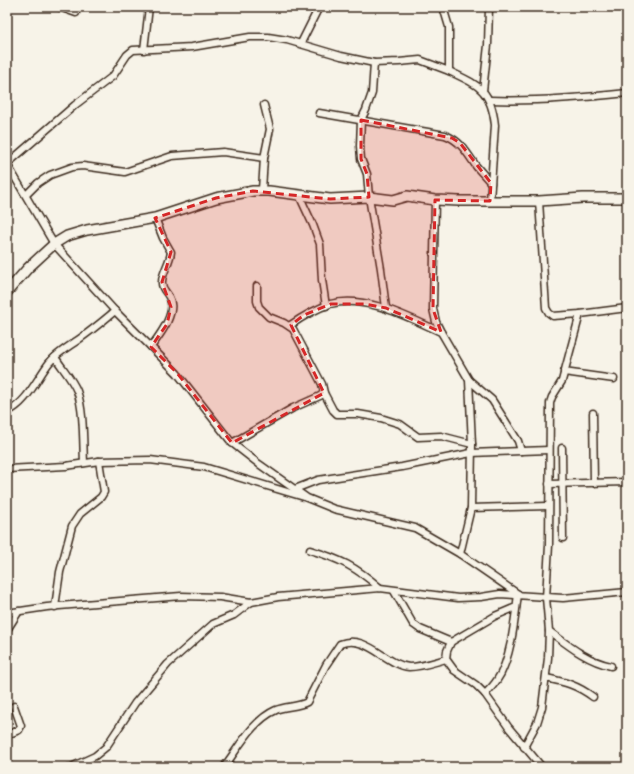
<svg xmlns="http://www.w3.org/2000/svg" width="634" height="774" font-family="Mynerve,sans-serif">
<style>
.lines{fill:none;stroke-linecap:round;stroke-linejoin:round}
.street-casing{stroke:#3b2a1e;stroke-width:9}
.secondary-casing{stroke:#3b2a1e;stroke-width:12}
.street{stroke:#f7f3e8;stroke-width:6}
.secondary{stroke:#f7f3e8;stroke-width:9}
.marked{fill:#d62828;fill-opacity:0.2;stroke:#d62828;stroke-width:3;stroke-dasharray:8 5;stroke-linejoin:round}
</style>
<rect width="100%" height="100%" fill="#f7f3e8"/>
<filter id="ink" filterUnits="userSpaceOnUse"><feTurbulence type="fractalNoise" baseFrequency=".025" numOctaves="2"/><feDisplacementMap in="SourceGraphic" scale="8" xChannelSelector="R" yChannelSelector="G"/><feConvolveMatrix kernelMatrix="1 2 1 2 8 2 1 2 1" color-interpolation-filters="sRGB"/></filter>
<g filter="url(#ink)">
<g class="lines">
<g class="street-casing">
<g id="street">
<polyline points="59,7 76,13"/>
<polyline points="301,43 319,7"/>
<polyline points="144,50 149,7"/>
<polyline points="374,63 372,93 366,110 361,120 360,146 361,159 367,174 369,197 381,269 386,308"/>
<path d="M449 71C478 85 491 89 495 125L490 201"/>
<polyline points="483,91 488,45 489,7"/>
<path d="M489 100C535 102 581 98 627 93"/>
<path d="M319 113 445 135C461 141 467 153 476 166 481 172 486 177 491 183"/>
<polyline points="7,164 54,244 115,311 177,373 232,443 259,464 307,498 334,509 415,528 460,554 518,594"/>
<polyline points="7,164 75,105 113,76 127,55 133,50 192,47 250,37 268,37 287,40 341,56 374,63 399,62 420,60 449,71 449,27 443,7"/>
<polyline points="262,190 264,158 270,129 264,105"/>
<polyline points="26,195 38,183 50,175 72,167 83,166 125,172 172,156 223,152 264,158"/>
<polyline points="299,195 313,225 320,244 322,280 326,306"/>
<polyline points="435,200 433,309 436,322 441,332 469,380 472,444 471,508 460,554"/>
<polyline points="539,201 546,308 549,313 553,316 580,314 627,308"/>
<path d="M289 326C302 317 315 309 330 304 366 294 409 318 441 332"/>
<path d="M151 347C159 336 178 312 169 297 166 291 161 289 162 281 163 271 170 262 171 252L163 238 155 218"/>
<path d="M55 357C62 368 72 379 77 391 84 410 83 443 84 463"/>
<polyline points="564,372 614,379"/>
<polyline points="324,393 333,410 337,414 358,414 381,418 400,424 418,437 441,436 472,444"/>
<path d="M7 412C27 403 36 380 49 363 57 353 68 347 78 340 91 331 103 321 115 311"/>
<polyline points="593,413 594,483"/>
<polyline points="232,443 293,408 320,396 324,393 322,384 293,329 284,323 269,317 259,307 257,301 257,286"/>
<polyline points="562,448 563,538"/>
<polyline points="521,451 549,450"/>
<polyline points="7,469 66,466 99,461 150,460 204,467 304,497"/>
<polyline points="549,484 627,482"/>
<polyline points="295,489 318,480 402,467 471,453 521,451 518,441 492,400 469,380"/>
<polyline points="471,508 548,506"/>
<path d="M310 550C340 559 356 567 380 588"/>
<polyline points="394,591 413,624 420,629 451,642"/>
<polyline points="55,607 60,572 72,526 80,514 101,497 104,492 99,461"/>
<polyline points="516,607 495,616 451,642 447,651 446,659 454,670 476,685 485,694 509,728 541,766"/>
<polyline points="7,613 47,607 181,596 220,597 251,602 278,597 380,588 458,598 481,597 500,594 563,598 627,592"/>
<polyline points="7,630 19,611"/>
<path d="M549 631C569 646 587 661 611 666"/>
<path d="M546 678C565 682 577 685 593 697"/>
<path d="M485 694C489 690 494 685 497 680 511 660 515 618 518 594"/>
<polyline points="7,735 19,730 21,726 14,706"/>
<polyline points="524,747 537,723 542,707 548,658 549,631 546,598 549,545 550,403 552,397 562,381 580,314"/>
<polyline points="71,767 95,756 106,747 135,703 168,664 213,624 234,615 251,602"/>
<path d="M224 767C239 747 253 720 276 710 286 706 298 707 307 702L326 665 340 644C366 633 386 665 409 667 421 667 435 662 446 659"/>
</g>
</g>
<g class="secondary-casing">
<polyline id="secondary" points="7,292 28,268 54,244 67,236 87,230 155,218 216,198 253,191 269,191 330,199 369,197 393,200 407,196 435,200 459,201 539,201 583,198 627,198"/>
</g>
<use href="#street" class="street"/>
<use href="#secondary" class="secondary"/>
</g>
</g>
<path class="marked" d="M361 120 452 138 460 143 491 183 490 201 435 200 433 309 441 332 386 308 365 304H331L304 315 291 325 324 393 232 443 177 373 151 347 167 324 171 307 162 282 171 252 155 218 216 198 253 191 330 199 369 197 367 174 361 159Z"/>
<rect width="634" height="774" fill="none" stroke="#f7f3e8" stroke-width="24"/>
<rect x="12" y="12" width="610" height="750" fill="none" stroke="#3b2a1e" stroke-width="1.5" filter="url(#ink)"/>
</svg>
